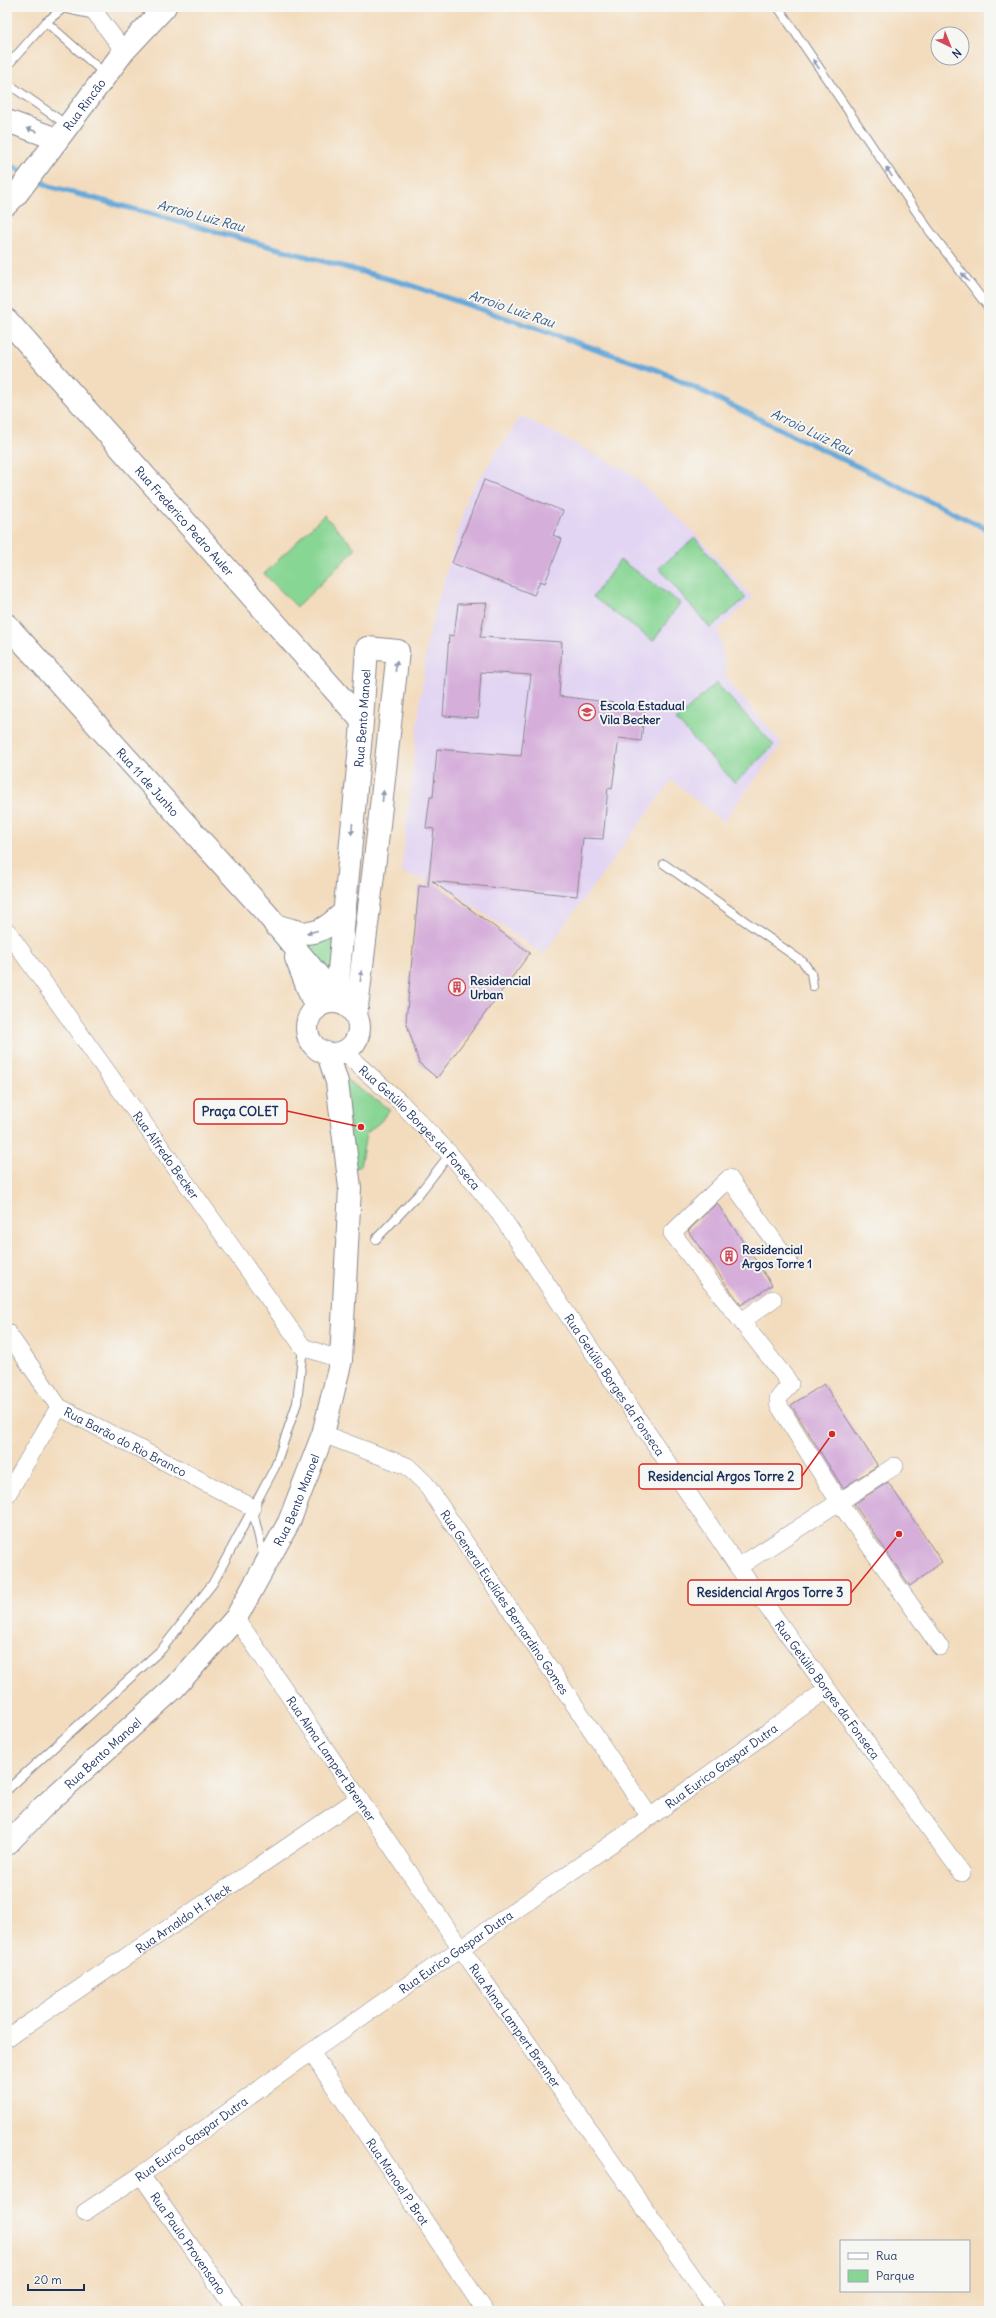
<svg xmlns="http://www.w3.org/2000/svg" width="996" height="2318" font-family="Delius,sans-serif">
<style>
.built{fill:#e2d4f3}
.green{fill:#88d694;stroke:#528279}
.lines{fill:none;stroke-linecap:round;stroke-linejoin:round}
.stream{stroke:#66a9da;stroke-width:5.5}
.building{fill:#d5aeda}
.lane-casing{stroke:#87868e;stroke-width:10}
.street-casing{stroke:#87868e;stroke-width:18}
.secondary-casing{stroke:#87868e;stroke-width:24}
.lane{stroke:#fff;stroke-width:8}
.street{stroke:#fff;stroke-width:17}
.secondary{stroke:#fff;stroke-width:22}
.oneway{fill:#8d97ae}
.labels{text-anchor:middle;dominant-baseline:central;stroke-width:4;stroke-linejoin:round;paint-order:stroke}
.street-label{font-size:12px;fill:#1b2f5e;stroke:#f6f6f2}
.poi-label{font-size:12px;font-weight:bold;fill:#1b2f5e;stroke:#f6f6f2;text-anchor:start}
.water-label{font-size:13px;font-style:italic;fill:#355a89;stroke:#f6f6f2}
.leader{fill:none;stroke:#d62828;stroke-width:1.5}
.callout-dot{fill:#d62828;stroke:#f6f6f2;stroke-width:1.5}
.callout{fill:#f6f6f2;stroke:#d62828;stroke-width:1.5}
.callout-label{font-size:13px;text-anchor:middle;font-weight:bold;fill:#1b2f5e}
</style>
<rect width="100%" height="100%" fill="#f6f6f2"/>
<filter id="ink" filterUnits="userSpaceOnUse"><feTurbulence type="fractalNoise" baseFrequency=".025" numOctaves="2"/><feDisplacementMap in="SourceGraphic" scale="8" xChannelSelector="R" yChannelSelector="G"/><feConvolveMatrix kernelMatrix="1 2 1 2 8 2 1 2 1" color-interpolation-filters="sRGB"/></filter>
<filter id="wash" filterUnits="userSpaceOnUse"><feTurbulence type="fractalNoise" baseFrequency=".012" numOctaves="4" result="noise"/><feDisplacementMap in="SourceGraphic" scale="16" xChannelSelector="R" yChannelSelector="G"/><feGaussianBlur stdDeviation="0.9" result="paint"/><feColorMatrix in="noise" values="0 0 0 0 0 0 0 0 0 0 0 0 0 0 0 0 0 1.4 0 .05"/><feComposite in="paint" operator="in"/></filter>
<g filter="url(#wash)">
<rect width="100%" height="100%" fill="#f3dcbd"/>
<polygon class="built" points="521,416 629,472 694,532 753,598 718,630 728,681 782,744 723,822 672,780 543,954 440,883 401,873 427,641 468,495"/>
<g class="green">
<polygon points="324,515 356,549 297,607 264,574"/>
<polygon points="695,538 746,598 710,628 659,568"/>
<polygon points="620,560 680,603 653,641 593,597"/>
<polygon points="716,683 774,745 735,783 676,720"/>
<polygon points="338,923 330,983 289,934"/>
<polygon points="345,1079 390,1109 381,1121 366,1134 360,1167 353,1168"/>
</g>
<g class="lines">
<g class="stream">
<polyline points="7,163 26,174"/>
<polyline points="34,178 49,186 407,284 660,371 989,530"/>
</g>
</g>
<g id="blocks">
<g class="building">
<polygon points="484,480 563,511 553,535 562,539 545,583 540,581 534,595 452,563"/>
<polygon points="487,603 480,637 562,642 559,696 645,707 641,741 619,738 612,789 608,788 603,839 583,838 577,896 432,881 530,953 437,1078 419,1063 406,1021 419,886 428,887 434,829 426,828 430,797 433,797 437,749 521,756 531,675 481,672 478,718 443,716 449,635 454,636 458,604"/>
<polygon points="717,1203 772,1285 741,1305 688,1231"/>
<polygon points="824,1384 876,1463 877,1466 843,1488 791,1405"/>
<polygon points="888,1482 942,1562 910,1586 854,1504"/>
</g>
</g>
</g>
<g filter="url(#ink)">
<use href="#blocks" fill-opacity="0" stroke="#87868e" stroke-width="1"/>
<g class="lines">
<g class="lane-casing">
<g id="lane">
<polyline points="58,7 95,15"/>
<polyline points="778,7 929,230 989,308"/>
<polyline points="46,22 105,74"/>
<polyline points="7,66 46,22 61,10"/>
<polyline points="7,83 67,125"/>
<polyline points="664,864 803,962 811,973 813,986"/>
<polyline points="376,1239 418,1195 450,1154"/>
<polyline points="252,1507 264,1559"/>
<polyline points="7,1790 162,1649 213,1583 275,1467 297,1403 303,1347"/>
</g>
</g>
<g class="street-casing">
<g id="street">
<polyline points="91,7 124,51"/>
<path id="s1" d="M7 931 303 1347 341 1360"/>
<path id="s2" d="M345 1051 356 1063 400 1102 450 1154 499 1213 738 1567 962 1873"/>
<polyline points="789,1262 729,1178 672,1233 786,1378 790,1384 778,1399 778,1404 839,1502 940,1647"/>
<polyline points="742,1321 773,1299"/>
<path id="s3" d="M7 1332 59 1407 252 1507"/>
<path id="s4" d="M323 1434 407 1466 425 1483 650 1817"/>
<polyline points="7,1495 59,1407"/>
<polyline points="738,1567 895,1466"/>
<path id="s5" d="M236 1618 460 1947 717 2311"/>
<path id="s6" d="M7 2038 359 1798"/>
<path id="s7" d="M311 2052 485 2311"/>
<path id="s8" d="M141 2175 236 2311"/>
<path id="s9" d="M85 2212 141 2175 311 2052 650 1817 826 1690"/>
</g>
</g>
<g class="secondary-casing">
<g id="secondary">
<polyline points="7,121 57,139"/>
<path id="s10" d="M7 204 16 195 124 51 165 7"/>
<path id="s11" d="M7 320 362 721"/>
<path id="s12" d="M7 625 266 913 326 985 336 1002"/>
<path d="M275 925C310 936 316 938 344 912"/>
<polyline points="296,958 316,1009"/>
<path id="s13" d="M336 1002 361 735 367 648 398 651 378 834 356 1015"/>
<circle cx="333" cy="1028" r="26"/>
<path id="s14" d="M7 1844 43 1807 175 1687 236 1618 289 1522 323 1434 341 1360 350 1188 337 1082 328 1054"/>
</g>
</g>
<use href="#lane" class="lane"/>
<use href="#street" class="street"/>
<use href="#secondary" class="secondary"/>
</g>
<defs><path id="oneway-solid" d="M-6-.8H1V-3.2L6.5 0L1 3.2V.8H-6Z"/></defs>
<g class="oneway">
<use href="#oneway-solid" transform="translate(816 64) rotate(-124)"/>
<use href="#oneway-solid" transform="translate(32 130) rotate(-160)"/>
<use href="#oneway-solid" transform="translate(889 172) rotate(-124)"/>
<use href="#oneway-solid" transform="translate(965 277) rotate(-128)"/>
<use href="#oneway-solid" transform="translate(396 666) rotate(-84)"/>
<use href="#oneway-solid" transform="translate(383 796) rotate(-84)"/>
<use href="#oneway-solid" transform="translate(352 829) rotate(95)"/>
<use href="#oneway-solid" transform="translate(312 932) rotate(166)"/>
<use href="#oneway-solid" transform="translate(361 976) rotate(-83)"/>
</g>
</g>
<defs>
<g id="school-ring" transform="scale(0.9)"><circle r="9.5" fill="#f6f6f2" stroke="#d1495b" stroke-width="1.5"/><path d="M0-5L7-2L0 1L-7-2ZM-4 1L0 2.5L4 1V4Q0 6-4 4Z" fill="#d1495b"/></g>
<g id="building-ring" transform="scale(0.9)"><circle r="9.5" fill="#f6f6f2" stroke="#d1495b" stroke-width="1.5"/><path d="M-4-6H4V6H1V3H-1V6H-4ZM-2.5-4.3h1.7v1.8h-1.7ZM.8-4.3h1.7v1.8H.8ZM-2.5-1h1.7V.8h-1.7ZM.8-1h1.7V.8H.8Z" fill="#d1495b"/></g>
</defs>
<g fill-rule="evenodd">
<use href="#school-ring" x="587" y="712"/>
<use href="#building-ring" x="457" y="987"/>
<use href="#building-ring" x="729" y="1256"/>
</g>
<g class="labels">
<g class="street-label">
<text stroke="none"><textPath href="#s10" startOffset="126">Rua Rincão</textPath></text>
<text stroke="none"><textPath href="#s11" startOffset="268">Rua Frederico Pedro Auler</textPath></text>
<text stroke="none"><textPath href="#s13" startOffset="285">Rua Bento Manoel</textPath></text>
<text stroke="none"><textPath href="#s12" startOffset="211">Rua 11 de Junho</textPath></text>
<text stroke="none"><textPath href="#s2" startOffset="107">Rua Getúlio Borges da Fonseca</textPath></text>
<text stroke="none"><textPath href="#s1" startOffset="275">Rua Alfredo Becker</textPath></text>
<text stroke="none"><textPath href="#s2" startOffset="431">Rua Getúlio Borges da Fonseca</textPath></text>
<text stroke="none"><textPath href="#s3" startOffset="166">Rua Barão do Rio Branco</textPath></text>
<text stroke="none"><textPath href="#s14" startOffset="455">Rua Bento Manoel</textPath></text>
<text stroke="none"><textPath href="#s4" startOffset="258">Rua General Euclídes Bernardino Gomes</textPath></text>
<text stroke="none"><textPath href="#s2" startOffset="803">Rua Getúlio Borges da Fonseca</textPath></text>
<text stroke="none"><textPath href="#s14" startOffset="132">Rua Bento Manoel</textPath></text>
<text stroke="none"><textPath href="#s5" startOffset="170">Rua Alma Lampert Brenner</textPath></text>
<text stroke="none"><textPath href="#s9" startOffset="777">Rua Eurico Gaspar Dutra</textPath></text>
<text stroke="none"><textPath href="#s6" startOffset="213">Rua Arnaldo H. Fleck</textPath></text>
<text stroke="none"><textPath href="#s9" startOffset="453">Rua Eurico Gaspar Dutra</textPath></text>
<text stroke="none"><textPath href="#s5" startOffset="494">Rua Alma Lampert Brenner</textPath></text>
<text stroke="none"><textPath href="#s9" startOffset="129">Rua Eurico Gaspar Dutra</textPath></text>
<text stroke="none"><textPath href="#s7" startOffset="156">Rua Manoel P. Brot</textPath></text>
<text stroke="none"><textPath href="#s8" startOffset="83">Rua Paulo Provensano</textPath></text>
</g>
<g class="poi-label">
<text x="600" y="705">Escola Estadual<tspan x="600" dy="14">Vila Becker</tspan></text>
<text x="470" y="980">Residencial<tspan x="470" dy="14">Urban</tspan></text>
<text x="742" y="1249">Residencial<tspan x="742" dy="14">Argos Torre 1</tspan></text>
</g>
<g class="water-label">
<text transform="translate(201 216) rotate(15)">Arroio Luiz Rau</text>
<text transform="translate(512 309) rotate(19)">Arroio Luiz Rau</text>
<text transform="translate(812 432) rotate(26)">Arroio Luiz Rau</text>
</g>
</g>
<path class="leader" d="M361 1127L287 1111M832 1434L802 1476M899 1534L851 1593"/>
<g class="callout-dot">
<circle cx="361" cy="1127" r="4"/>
<circle cx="832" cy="1434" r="4"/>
<circle cx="899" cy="1534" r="4"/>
</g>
<g class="callout">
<rect x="194" y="1099" width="93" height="25" rx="4"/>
<rect x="639" y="1464" width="163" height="25" rx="4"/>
<rect x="688" y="1580" width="163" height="25" rx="4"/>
</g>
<g class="callout-label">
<text x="240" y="1116">Praça COLET</text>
<text x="721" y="1481">Residencial Argos Torre 2</text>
<text x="770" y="1597">Residencial Argos Torre 3</text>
</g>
<rect width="996" height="2318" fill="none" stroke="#f6f6f2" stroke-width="24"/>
<rect x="840" y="2240" width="130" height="52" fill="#f6f6f2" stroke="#9ea6b7"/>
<rect x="848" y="2253" width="20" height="6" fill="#ffffff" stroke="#9ea6b7"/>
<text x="876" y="2260" font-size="12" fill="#1b2f5e">Rua</text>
<rect x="848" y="2270" width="20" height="12" fill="#88d694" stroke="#9ea6b7"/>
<text x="876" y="2280" font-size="12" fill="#1b2f5e">Parque</text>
<g transform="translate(950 46) rotate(137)"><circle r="19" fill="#f6f6f2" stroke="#9ea6b7"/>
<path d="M0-3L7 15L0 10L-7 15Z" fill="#d1495b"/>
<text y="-6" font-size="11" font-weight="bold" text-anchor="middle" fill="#1b2f5e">N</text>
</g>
<path d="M28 2284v6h56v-6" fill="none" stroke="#1b2f5e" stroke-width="2"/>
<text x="34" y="2284" font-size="12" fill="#1b2f5e" stroke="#f6f6f2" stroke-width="3" paint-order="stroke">20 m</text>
</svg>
